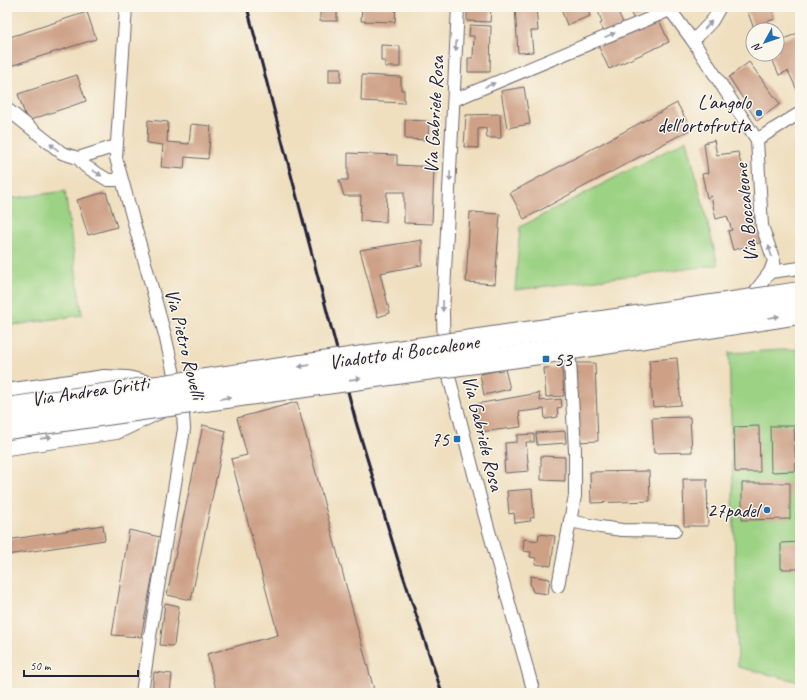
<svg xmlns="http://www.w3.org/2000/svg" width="807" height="700" font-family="Caveat,sans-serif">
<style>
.green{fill:#9bd283;stroke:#5e7a5f}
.building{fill:#cea187}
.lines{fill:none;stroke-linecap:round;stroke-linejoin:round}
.street-casing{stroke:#6a6469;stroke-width:14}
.highway-casing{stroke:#6a6469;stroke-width:24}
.street{stroke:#fff;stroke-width:12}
.highway{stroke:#fff;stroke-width:22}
.rail{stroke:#22223b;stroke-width:3}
.highway-bridge-casing{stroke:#6a6469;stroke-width:24;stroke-linecap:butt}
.highway-bridge{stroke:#fff;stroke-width:22}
.oneway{fill:#9c9ca7}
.poi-dot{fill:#1f6fb2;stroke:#fbf7ec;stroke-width:1.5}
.labels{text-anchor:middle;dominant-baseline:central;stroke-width:3;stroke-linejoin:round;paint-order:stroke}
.poi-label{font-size:20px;fill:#22223b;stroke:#fbf7ec;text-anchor:end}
.street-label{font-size:20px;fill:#22223b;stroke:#fbf7ec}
</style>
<rect width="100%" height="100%" fill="#fbf7ec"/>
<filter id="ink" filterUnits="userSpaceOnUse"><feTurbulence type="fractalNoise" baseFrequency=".025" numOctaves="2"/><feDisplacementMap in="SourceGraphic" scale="8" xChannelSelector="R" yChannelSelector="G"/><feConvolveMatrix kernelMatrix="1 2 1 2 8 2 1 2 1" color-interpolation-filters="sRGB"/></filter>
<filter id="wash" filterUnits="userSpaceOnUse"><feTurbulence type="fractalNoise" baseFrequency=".012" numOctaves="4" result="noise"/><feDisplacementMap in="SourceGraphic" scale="16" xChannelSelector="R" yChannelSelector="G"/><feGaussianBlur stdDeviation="0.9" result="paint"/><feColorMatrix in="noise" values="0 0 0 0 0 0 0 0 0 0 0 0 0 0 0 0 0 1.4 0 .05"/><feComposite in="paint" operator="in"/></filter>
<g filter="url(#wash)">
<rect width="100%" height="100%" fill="#efdfbf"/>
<g class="green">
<polygon points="687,140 718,265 515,290 520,227"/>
<polygon points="65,191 82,315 7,326 7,199"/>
<polygon points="800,349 800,682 738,667 729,353"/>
</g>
<g id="blocks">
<g class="building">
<rect x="320" y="7" width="17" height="14"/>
<polygon points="362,7 396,7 395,22 361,21"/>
<polygon points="467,7 491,7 490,22 467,21"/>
<polygon points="515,7 536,7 538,31 531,31 533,52 518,53"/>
<polygon points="560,7 587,7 590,16 567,25"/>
<polygon points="597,7 616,7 624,25 605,34 600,24 602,23"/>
<polygon points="628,7 650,7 652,12 634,20"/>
<polygon points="746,7 778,7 772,9 775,19 753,26"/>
<polygon points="87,12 96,39 7,67 7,38"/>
<polygon points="658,18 669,42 609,69 598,45"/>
<polygon points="470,25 491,26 490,72 468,72 468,58 473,58 474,36 469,36"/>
<polygon points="800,32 800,91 798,92 788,71 779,75 770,54 777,54 777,42"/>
<polygon points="381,45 400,46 400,67 385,67 385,61 381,61"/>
<polygon points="749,62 780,104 757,121 729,77"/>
<rect x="329" y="68" width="12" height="14"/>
<polygon points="77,75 86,101 27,121 18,94"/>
<polygon points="362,75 401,77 401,90 404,90 404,103 361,101"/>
<polygon points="524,87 530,124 507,128 501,91"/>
<polygon points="677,103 691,129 524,219 510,193"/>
<polygon points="500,114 501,138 487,138 486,128 478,129 478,148 464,147 466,115"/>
<polygon points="148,120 168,122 167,142 189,144 191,124 211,126 208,159 185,157 184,169 161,167 163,145 147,143"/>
<polygon points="405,120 429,121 428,140 405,139"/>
<polygon points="714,140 717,155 738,152 755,224 758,223 763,242 733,250 728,231 732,230 727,216 716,219 711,196 707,198 702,174 708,173 704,143"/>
<polygon points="348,153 397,155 397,165 434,167 432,224 404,223 404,192 387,192 386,222 360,221 361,196 344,196 339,180 348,180"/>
<polygon points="106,192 117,227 88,235 77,200"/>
<polygon points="470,212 500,214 495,284 466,282"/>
<polygon points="422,240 422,265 380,273 390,313 378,317 360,250"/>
<polygon points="677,358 681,405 653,407 649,360"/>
<polygon points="573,363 595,363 598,441 576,442"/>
<polygon points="562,367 564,396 546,397 544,368"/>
<polygon points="505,369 510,389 484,395 480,374"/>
<polygon points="539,393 540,401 561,399 562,407 557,408 558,417 545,419 544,409 519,412 521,427 480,432 476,404"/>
<polygon points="297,402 374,690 361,693 217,693 207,654 278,635 231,459 247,455 237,418"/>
<polygon points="690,417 692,452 654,453 652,418"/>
<polygon points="203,425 226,431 191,600 167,595"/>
<polygon points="759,426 760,472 735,472 734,427"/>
<polygon points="770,426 794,426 796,471 771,472"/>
<polygon points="565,431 566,443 537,445 536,433"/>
<polygon points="534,434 534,442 526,442 529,471 505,473 504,461 506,461 505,443 517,442 517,435"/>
<polygon points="541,456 565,457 565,481 541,480"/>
<polygon points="649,471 650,501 591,503 590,472"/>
<polygon points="683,479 707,479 708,526 684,526"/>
<polygon points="742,483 790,483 790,519 742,520"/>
<polygon points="532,489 534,517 530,518 531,521 515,523 514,513 509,514 507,491"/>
<polygon points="103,525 105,540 7,555 7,540"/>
<polygon points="129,530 160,537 141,637 112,635"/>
<polygon points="539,534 555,536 551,566 535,564 536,558 530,557 531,552 523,551 524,539 538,541"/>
<polygon points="800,542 800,569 781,569 781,543"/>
<polygon points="531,576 550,579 548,594 533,592 530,583"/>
<polygon points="165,603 179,606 174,645 171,646 160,645"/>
<polygon points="154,672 172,674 170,693 152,693"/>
</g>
</g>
</g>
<g filter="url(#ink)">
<use href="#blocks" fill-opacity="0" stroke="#6a6469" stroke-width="1"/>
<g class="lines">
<g class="street-casing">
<g id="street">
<polyline points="126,7 116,158 165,335 183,414 184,429 150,636 142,693"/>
<polyline points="458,7 443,313 444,357 484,513 534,693"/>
<polyline points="668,7 693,41 757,140 762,226 774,261 770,272 757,289 752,302"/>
<polyline points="693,41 712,21 720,7"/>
<polyline points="454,100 670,10"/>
<polyline points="7,109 62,153 78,158 116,146"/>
<polyline points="757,140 766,134 800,113"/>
<polyline points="78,158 85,166 108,180 121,180"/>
<polyline points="770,272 800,268"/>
<polyline points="569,343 575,451 575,496 570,521 600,527 622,530 675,531"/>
<polyline points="558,586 570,521"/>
</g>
</g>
<g class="highway-casing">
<g id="highway">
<polyline points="7,395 105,381 127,382 148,387"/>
<polyline points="7,444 116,428 158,408"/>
</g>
</g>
<use href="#street" class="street"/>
<use href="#highway" class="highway"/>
<polyline class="rail" points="247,7 356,422 398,560 442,693"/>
<g class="highway-bridge-casing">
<g id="highway-bridge">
<polyline points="7,409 800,293"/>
<polyline points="7,428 546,352 800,313"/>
</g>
</g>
<use href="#highway-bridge" class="highway-bridge"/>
</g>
<defs><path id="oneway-solid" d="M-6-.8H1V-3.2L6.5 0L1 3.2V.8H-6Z"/></defs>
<g class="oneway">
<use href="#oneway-solid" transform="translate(708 25) rotate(-48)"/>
<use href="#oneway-solid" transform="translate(610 35) rotate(-23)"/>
<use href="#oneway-solid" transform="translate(456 46) rotate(93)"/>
<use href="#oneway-solid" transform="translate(490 85) rotate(-23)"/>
<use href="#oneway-solid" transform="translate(54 147) rotate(-141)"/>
<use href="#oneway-solid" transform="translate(97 173) rotate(32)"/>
<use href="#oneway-solid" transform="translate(450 176) rotate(93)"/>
<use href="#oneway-solid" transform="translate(770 251) rotate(-107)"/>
<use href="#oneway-solid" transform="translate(443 306) rotate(92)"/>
<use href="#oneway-solid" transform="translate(774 317) rotate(-9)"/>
<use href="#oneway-solid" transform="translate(304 366) rotate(172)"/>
<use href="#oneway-solid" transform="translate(355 379) rotate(-8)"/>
<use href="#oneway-solid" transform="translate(226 398) rotate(-8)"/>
<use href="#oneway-solid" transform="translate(46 438) rotate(-8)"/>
</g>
</g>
<g class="poi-dot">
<circle cx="759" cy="113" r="4"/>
<rect x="542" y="355" width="8" height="8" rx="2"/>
<rect x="453" y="435" width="8" height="8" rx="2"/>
<circle cx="767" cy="510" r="4"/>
</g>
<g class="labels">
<g class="poi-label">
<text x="751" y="102">L'angolo<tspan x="751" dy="23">dell'ortofrutta</tspan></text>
<text x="554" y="359" text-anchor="start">53</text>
<text x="449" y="439">75</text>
<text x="759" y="510">27padel</text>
</g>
<g class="street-label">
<text transform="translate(434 115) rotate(-87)">Via Gabriele Rosa</text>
<text transform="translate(746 213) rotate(-96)">Via Boccaleone</text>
<text transform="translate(185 344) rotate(76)">Via Pietro Rovelli</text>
<text transform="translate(404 352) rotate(-8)">Viadotto di Boccaleone</text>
<text transform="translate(90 391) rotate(-8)">Via Andrea Gritti</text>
<text transform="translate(483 433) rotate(76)">Via Gabriele Rosa</text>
</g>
</g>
<rect width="807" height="700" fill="none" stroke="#fbf7ec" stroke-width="24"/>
<g transform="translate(765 42) rotate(230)"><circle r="19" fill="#fbf7ec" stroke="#a4a2a5"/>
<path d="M0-3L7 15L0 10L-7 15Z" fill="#1f6fb2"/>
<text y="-6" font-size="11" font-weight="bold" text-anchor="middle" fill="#22223b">N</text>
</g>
<path d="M24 670v6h114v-6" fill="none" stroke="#22223b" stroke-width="2"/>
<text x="30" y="670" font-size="12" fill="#22223b" stroke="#fbf7ec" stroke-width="3" paint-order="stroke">50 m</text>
</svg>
